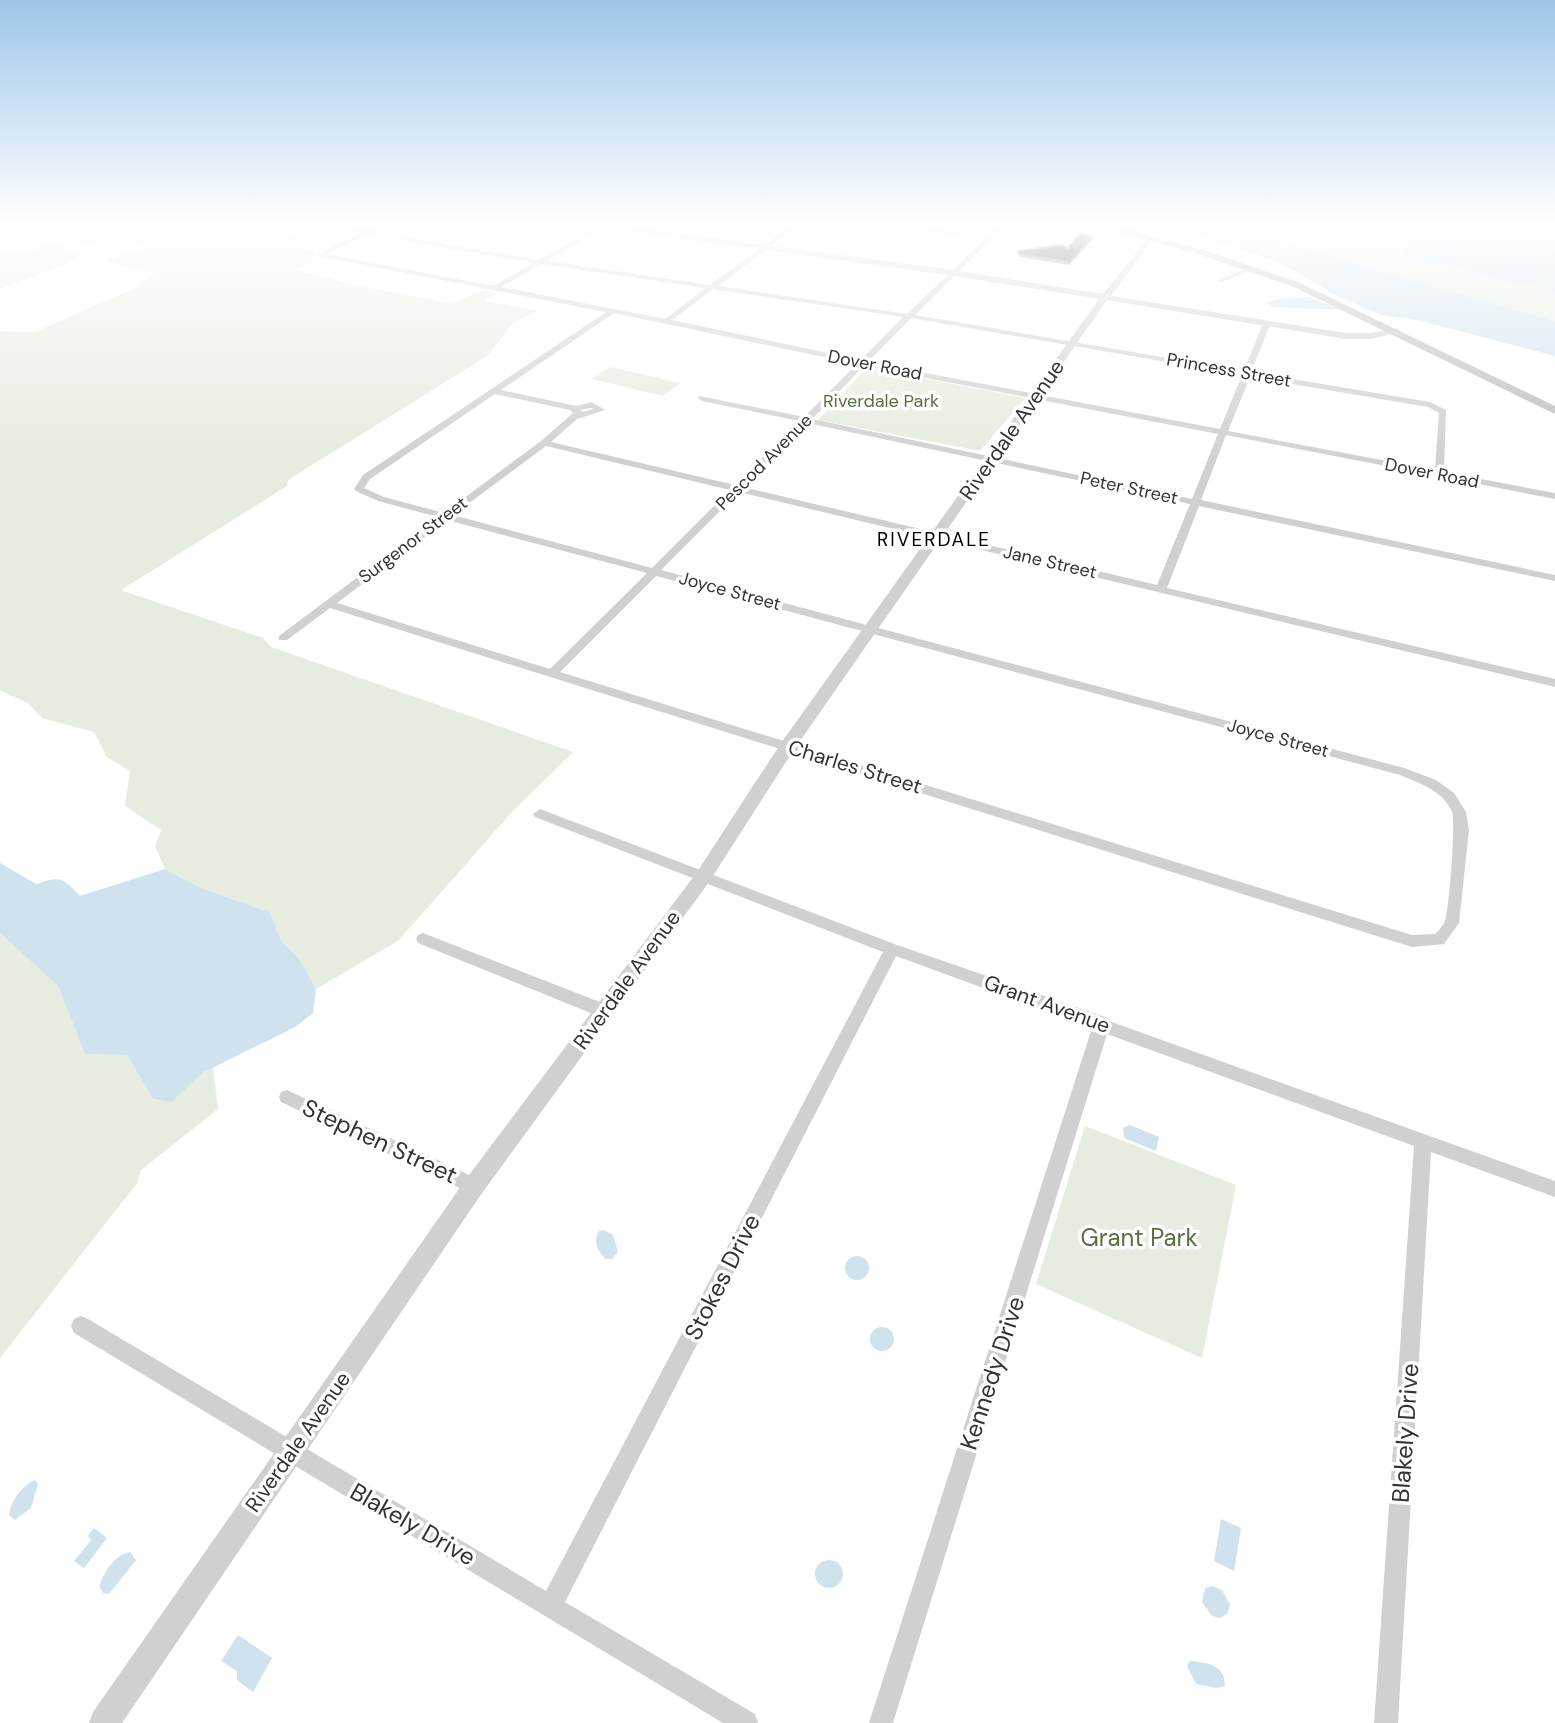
<svg xmlns="http://www.w3.org/2000/svg" width="1555" height="1723" font-family="'DM Sans',sans-serif">
<style>
.green{fill:#e6ecdf}
.water{fill:#cfe2ee}
.lines{fill:none;stroke-linecap:round;stroke-linejoin:round}
.minor{fill:#d0d0d0;fill-rule:evenodd}
.tertiary{fill:#d0d0d0;fill-rule:evenodd}
.secondary{fill:#bdbdbd;fill-rule:evenodd}
.wall{fill:#8c8c8c}
.shaded-wall{fill:#5f5f5f}
.building{fill:#1a1a1a;stroke:#5f5f5f;stroke-width:2}
.labels{text-anchor:middle;dominant-baseline:central;stroke-width:7;stroke-linejoin:round;paint-order:stroke}
.far-street-label{font-size:18px;fill:#333;stroke:#fff}
.far-park-label{font-size:18px;fill:#56703f;stroke:#fff}
.far-neighbourhood-label{font-size:19px;letter-spacing:2px;fill:#000;stroke:#fff}
.street-label{font-size:21px;fill:#333;stroke:#fff}
.near-street-label{font-size:24px;fill:#333;stroke:#fff}
.near-park-label{font-size:24px;fill:#56703f;stroke:#fff}
</style>
<rect width="100%" height="100%" fill="#fff"/>
<g class="green">
<path d="M79 222H190L191 227 192 222H232L233 225 249 222 258 229 300 237 284 246 320 252 311 256 320 258 295 270 360 286 454 304C467 297 482 287 496 293L484 301 538 311 514 322 487 356 288 480 287 486 121 590 263 638 271 647 573 752 511 813 398 941 316 989 299 958 282 942 269 912 201 888 165 869 155 846 161 830 125 806 130 771 107 757 94 732 42 718 29 704 0 690V331L35 332 140 286 154 273 105 261 164 242 130 245 141 237 119 235 88 245 65 236 78 226 75 224Z"/>
<polygon points="1228,222 1382,222 1404,242 1404,257 1414,262 1442,264 1499,280 1526,282 1555,292 1555,321 1377,270"/>
<polygon points="53,243 81,254 64,265 0,289 0,249 26,252"/>
<polygon points="610,367 680,383 663,396 592,379"/>
<polygon points="868,367 1025,398 980,451 818,420"/>
<polygon points="0,933 58,986 85,1054 127,1055 153,1099 172,1102 202,1073 213,1067 218,1109 141,1170 137,1183 0,1358"/>
<polygon points="1085,1126 1236,1185 1202,1358 1036,1284"/>
</g>
<g class="water">
<polygon points="1164,222 1228,222 1377,270 1555,321 1555,356 1418,320 1381,315 1341,298 1281,263"/>
<polygon points="1382,222 1555,222 1555,292 1526,282 1508,282 1442,264 1414,262 1404,257 1404,242"/>
<polygon points="1309,297 1342,310 1272,307 1267,303 1276,299"/>
<path d="M0 863 36 884C61 876 62 877 80 896L165 869 201 888 269 912 282 942 299 958 316 989 313 1013 295 1027 202 1073 172 1102 153 1099 127 1055 85 1054 58 986 0 933Z"/>
<polygon points="1130,1125 1159,1137 1156,1151 1124,1138 1123,1128"/>
<path d="M604 1230 613 1235 618 1252 612 1259H606C597 1251 593 1242 599 1231Z"/>
<circle cx="857" cy="1268" r="12"/>
<circle cx="882" cy="1339" r="12"/>
<path d="M35 1480 38 1484 31 1508 15 1520 9 1515C10 1501 23 1485 35 1480Z"/>
<polygon points="1221,1519 1241,1528 1234,1571 1214,1561"/>
<polygon points="94,1528 107,1538 84,1568 74,1561 91,1540 88,1536"/>
<path d="M130 1552 136 1560 109 1594 103 1593 99 1586C105 1571 113 1556 130 1552Z"/>
<circle cx="829" cy="1574" r="14"/>
<polygon points="1213,1586 1222,1590 1230,1605 1227,1614 1220,1618 1212,1616 1202,1602 1205,1588"/>
<polygon points="238,1635 272,1658 253,1692 237,1680 237,1671 221,1661"/>
<path d="M1190 1661C1207 1662 1225 1665 1225 1686L1216 1688 1196 1684 1187 1666Z"/>
</g>
<g class="lines">
<g class="minor">
<path d="M305 222C324 222 351 231 366 230 375 229 382 222 392 222L374 232 539 260 605 222H613L547 261 710 285 796 222H803L718 286 907 314 985 239 861 222H881L988 236 1002 222H1009L915 315 1244 371 1263 323 1267 321 1271 323 1251 372 1430 402 1446 410 1444 472 1555 493V499L1226 435 1201 500 1555 575V581L1199 506 1167 588 1555 679V687L739 492 661 570 1404 768 1436 780 1454 793 1466 812 1469 830 1459 923 1444 944 1412 947 330 608 287 640H279V636L438 517 378 501 356 491 354 489 363 475 606 312 318 256V254L361 233ZM368 234 534 263 493 286 327 254ZM541 264 706 288 665 319 501 287ZM713 289 903 317 861 360 672 320ZM614 313 857 364 804 417 699 396 698 398 702 401 799 421 735 485 551 442 577 419 605 410 592 402 576 406 501 390ZM911 318 1242 375 1220 429 868 362ZM864 366 1218 434 1192 499 812 419ZM1250 377 1428 407 1439 413 1435 470 1228 431ZM495 394 570 410 573 413 541 441 444 513 384 497 364 488 370 479ZM591 408 594 409 582 412 580 410ZM807 423 1190 504 1157 585 743 487ZM546 446 730 490 652 568 453 515ZM447 520 647 573 550 669 337 603ZM656 576 1400 775C1419 783 1444 791 1452 812 1456 823 1449 909 1445 921 1443 926 1438 931 1435 934L1412 935 560 672Z"/>
<polygon points="1252,266 1254,269 1222,282 1217,281"/>
<polygon points="540,809 897,945 1108,1018 1109,1021 1555,1181 1555,1197 1431,1152 1398,1723 1374,1723 1414,1146 1107,1034 893,1723 869,1723 1092,1028 896,956 565,1602 755,1714 758,1723 723,1723 74,1333 71,1326 74,1319 81,1316 88,1319 546,1591 883,952 535,817 533,814"/>
<polygon points="423,933 610,1006 612,1011 610,1016 604,1018 598,1016 418,943 416,939 418,935"/>
<polygon points="287,1090 480,1180 483,1186 480,1192 474,1194 468,1192 281,1102 279,1097 281,1092"/>
</g>
<polygon class="tertiary" points="564,222 588,222 954,270 1103,294 1150,236 1154,238 1111,296 1346,333 1371,333 1396,328 1401,331 1371,339 1346,339 1107,300 793,751 709,882 482,1193 122,1723 89,1723 93,1712 466,1179 697,872 781,743 1099,299 954,276"/>
<polygon class="secondary" points="1085,222 1100,222 1204,250 1300,283 1555,406 1555,414 1294,287 1198,254"/>
</g>
<polygon class="wall" points="1093,239 1069,265 1019,257 1019,251 1067,249"/>
<polygon class="shaded-wall" points="1093,236 1093,239 1069,265 1070,262"/>
<polygon class="building" points="1080,234 1093,236 1070,262 1019,254 1019,251 1062,245 1067,249"/>
<linearGradient id="sky" x2="0" y2="1"><stop stop-color="#9ec6ea"/><stop offset="0.48" stop-color="#fff"/><stop offset="1" stop-color="#fff" stop-opacity="0"/></linearGradient>
<rect width="1555" height="463" fill="url(#sky)"/>
<g class="labels">
<g class="far-street-label">
<text transform="translate(875 365) rotate(11)">Dover Road</text>
<text transform="translate(1229 370) rotate(10)">Princess Street</text>
<text transform="translate(764 462) rotate(-45)">Pescod Avenue</text>
<text transform="translate(1432 473) rotate(11)">Dover Road</text>
<text transform="translate(1129 488) rotate(12)">Peter Street</text>
<text transform="translate(413 540) rotate(-37)">Surgenor Street</text>
<text transform="translate(1050 562) rotate(13)">Jane Street</text>
<text transform="translate(730 591) rotate(15)">Joyce Street</text>
<text transform="translate(1278 738) rotate(15)">Joyce Street</text>
</g>
<g class="far-park-label">
<text x="881" y="401">Riverdale Park</text>
</g>
<g class="far-neighbourhood-label">
<text x="934" y="539">RIVERDALE</text>
</g>
<g class="street-label">
<text transform="translate(1012 430) rotate(-55)">Riverdale Avenue</text>
<text transform="translate(855 767) rotate(17)">Charles Street</text>
<text transform="translate(627 980) rotate(-54)">Riverdale Avenue</text>
<text transform="translate(1047 1004) rotate(20)">Grant Avenue</text>
<text transform="translate(298 1442) rotate(-55)">Riverdale Avenue</text>
</g>
<g class="near-street-label">
<text transform="translate(380 1141) rotate(25)">Stephen Street</text>
<text transform="translate(722 1277) rotate(-63)">Stokes Drive</text>
<text transform="translate(992 1373) rotate(-72)">Kennedy Drive</text>
<text transform="translate(1405 1433) rotate(-86)">Blakely Drive</text>
<text transform="translate(413 1524) rotate(30)">Blakely Drive</text>
</g>
<g class="near-park-label">
<text x="1139" y="1237">Grant Park</text>
</g>
</g>
</svg>
